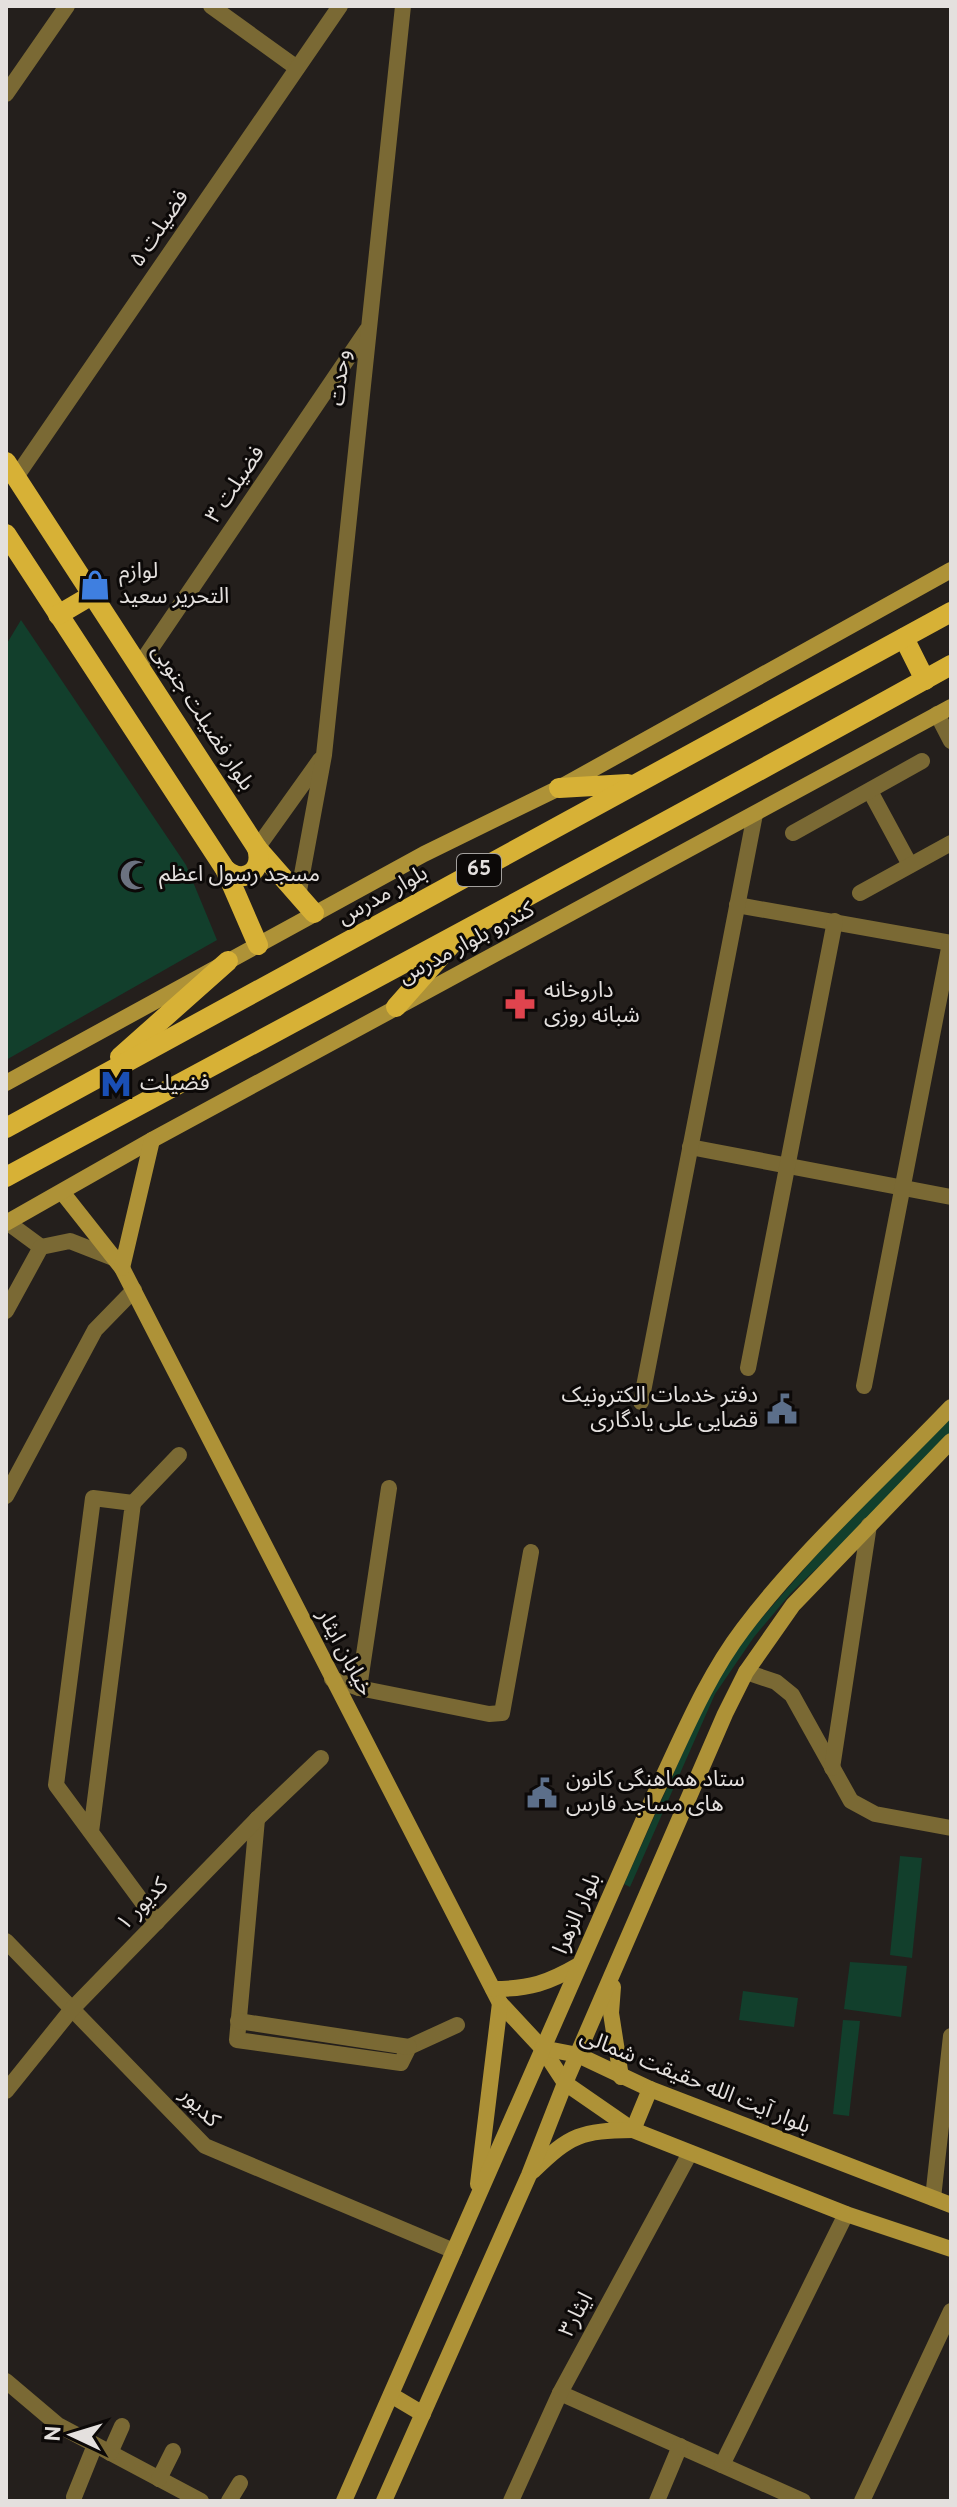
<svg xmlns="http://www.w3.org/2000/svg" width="957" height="2507" font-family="Overpass,'Noto Sans Arabic',sans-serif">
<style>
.green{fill:#123f2c}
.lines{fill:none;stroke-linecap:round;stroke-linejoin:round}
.street{stroke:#7a6934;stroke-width:16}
.secondary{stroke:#ae9237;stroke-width:16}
.primary{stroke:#d7b136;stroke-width:20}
.labels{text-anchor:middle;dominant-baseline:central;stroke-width:6;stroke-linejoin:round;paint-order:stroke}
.shield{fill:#0c0908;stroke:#a3a09e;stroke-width:2}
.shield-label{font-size:20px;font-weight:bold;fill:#e4e0de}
.street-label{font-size:22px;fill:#e4e0de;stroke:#0c0908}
.poi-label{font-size:22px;fill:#e4e0de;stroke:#0c0908;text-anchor:start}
</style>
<rect width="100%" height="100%" fill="#241f1c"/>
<g class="green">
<polygon points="21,620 186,865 217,940 6,1060 6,645"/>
<polygon points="951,1415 951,1432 856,1531 791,1593 754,1637 715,1694 630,1887 624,1884 709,1694 741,1642 818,1553"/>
<polygon points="900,1856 922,1858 912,1958 890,1955"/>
<polygon points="850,1962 907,1966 901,2017 844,2009"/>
<polygon points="743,1991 798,1998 794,2027 739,2020"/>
<polygon points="843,2020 860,2021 849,2116 833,2114"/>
</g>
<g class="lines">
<g class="street">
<polyline points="211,6 297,68"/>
<polyline points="6,94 67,6"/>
<polyline points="16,477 340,6"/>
<polyline points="139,666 367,330"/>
<polyline points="937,714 951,741"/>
<polyline points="870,791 910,865"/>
<polyline points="793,833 922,761"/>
<polyline points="257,848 320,760"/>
<polyline points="860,893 951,843"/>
<polyline points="298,896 324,755 403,6"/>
<polyline points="737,905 951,943"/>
<polyline points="690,1147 951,1197"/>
<polyline points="7,1222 41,1247"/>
<polyline points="6,1311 41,1247 70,1241 116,1259"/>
<polyline points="748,1368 835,921"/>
<polyline points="864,1386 950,943"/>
<polyline points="641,1402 755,814"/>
<polyline points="6,1496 95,1330 134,1290"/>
<polyline points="133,1503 179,1455"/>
<polyline points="746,1672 776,1682 792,1695 851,1801 875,1814 951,1828"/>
<polyline points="332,1679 359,1688 489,1714 502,1713 531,1552"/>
<polyline points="359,1688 389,1488"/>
<polyline points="832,1768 869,1525"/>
<polyline points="257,1819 237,2040 401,2063 409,2047 457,2025"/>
<polyline points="91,1832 133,1503 93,1498 56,1785 157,1922"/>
<polyline points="6,1941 205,2146 454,2251"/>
<polyline points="238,2021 409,2047"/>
<polyline points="6,2091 72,2009 257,1819 321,1758"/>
<polyline points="933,2198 951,2036"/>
<polyline points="6,2381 58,2425 201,2501"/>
<polyline points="560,2393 803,2501"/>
<polyline points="110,2453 122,2426"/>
<polyline points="722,2465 846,2214"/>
<polyline points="159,2479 173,2451"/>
<polyline points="74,2497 95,2445"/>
<polyline points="229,2501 240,2483"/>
<polyline points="511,2501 560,2393 690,2153"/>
<polyline points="657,2501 680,2446"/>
<polyline points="862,2501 951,2311"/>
</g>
<g class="secondary">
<polyline points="6,1083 424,854 559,788 951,570"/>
<polyline points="62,1192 122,1268 500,2003 542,2048 565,2083 633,2130 846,2214 951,2249"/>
<polyline points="6,1223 152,1140 951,707"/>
<polyline points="122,1268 152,1140"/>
<polyline points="613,1987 611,2013 621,2077"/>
<path d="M493 1989C530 1989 548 1983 579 1965"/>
<polyline points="542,2048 578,2055 650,2089 951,2205"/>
<path d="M533 2171C571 2134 581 2131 633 2130L650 2089"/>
<polyline points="478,2184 500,2003"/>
<polyline points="391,2395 423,2414"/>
<path d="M344 2501 654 1796C681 1740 705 1679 743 1629 801 1552 883 1478 951 1407"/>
<polyline points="384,2501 529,2175 565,2083 725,1714 746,1672 793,1605 951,1441"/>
</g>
<g class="primary">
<polyline points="6,462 257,848 314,913"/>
<polyline points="6,534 225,869 258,945"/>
<polyline points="58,615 92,595"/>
<polyline points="904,638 925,680"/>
<polyline points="559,788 628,784"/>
<path d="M225 869C243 885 264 872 257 848"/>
<polyline points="396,1007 457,938"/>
<polyline points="120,1057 228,961"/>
<polyline points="6,1128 951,612"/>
<path d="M6 1177C321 1007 638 839 951 665"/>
</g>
</g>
<defs>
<g id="shop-bare" transform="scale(2.4)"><path d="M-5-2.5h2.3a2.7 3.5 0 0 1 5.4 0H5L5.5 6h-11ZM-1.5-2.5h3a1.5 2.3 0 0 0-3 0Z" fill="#3f7fe0" stroke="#0c0908" stroke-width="2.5" paint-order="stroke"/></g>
<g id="mosque-bare" transform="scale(2.4)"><path d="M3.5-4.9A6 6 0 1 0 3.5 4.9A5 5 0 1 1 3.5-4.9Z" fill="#6b7280" stroke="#0c0908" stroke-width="2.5" paint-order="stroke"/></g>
<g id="pharmacy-bare" transform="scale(2.4)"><path d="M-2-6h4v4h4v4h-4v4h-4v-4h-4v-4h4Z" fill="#e0444e" stroke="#0c0908" stroke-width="2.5" paint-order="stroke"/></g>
<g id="metro-bare" transform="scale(2.4)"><path d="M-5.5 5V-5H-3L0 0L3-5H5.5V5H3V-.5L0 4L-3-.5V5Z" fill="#1a4fb4" stroke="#0c0908" stroke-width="2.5" paint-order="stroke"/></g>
<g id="civic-bare" transform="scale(2.4)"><path d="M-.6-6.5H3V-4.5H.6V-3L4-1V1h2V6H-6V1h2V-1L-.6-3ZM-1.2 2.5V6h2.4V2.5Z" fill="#5c6f8a" stroke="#0c0908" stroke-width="2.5" paint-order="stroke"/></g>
</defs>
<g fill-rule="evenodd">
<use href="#shop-bare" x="95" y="585"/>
<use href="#mosque-bare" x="135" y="875"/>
<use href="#pharmacy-bare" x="520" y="1004"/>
<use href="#metro-bare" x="116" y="1084"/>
<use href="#civic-bare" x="782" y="1409"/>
<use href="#civic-bare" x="542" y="1793"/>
</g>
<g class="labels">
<rect class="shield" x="457" y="854" width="44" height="32" rx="6"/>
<g class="shield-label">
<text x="479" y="870">65</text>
</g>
<g class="street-label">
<text transform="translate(160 229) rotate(-56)">فضیلت ۵</text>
<text transform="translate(341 378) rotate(-84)">وحدت</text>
<text transform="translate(236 485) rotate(-56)">فضیلت ۳</text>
<text transform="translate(202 718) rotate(57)">بلوار فضیلت جنوبی</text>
<text transform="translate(383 896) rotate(-29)">بلوار مدرس</text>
<text transform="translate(467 944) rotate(-28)">کندرو بلوار مدرس</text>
<text transform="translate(344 1653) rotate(62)">خیابان ایثار</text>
<text transform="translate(143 1905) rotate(-46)">کدیور ۱</text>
<text transform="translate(578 1914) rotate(-66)">بلوار الزهرا</text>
<text transform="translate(695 2082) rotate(22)">بلوار آیت الله حقیقت شمالی</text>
<text transform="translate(199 2108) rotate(45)">کدیور</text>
<text transform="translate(577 2315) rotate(-62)">ایثار۳</text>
</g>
<g class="poi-label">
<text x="119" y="572">لوازم<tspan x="119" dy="25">التحریر سعید</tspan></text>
<text x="159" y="875">مسجد رسول اعظم</text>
<text x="544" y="991">داروخانه<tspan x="544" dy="25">شبانه روزی</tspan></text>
<text x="140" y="1084">فضیلت</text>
<text x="758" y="1396" text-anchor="end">دفتر خدمات الکترونیک<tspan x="758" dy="25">قضایی علی یادگاری</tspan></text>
<text x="566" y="1780">ستاد هماهنگی کانون<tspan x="566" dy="25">های مساجد فارس</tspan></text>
</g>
</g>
<rect width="957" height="2507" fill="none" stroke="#e4e0de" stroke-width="16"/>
<g transform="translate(72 2435) rotate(274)" stroke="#0c0908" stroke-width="6" paint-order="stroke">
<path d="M0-6L14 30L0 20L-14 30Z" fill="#e4e0de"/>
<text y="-12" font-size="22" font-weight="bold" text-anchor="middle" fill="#e4e0de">N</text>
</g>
</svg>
